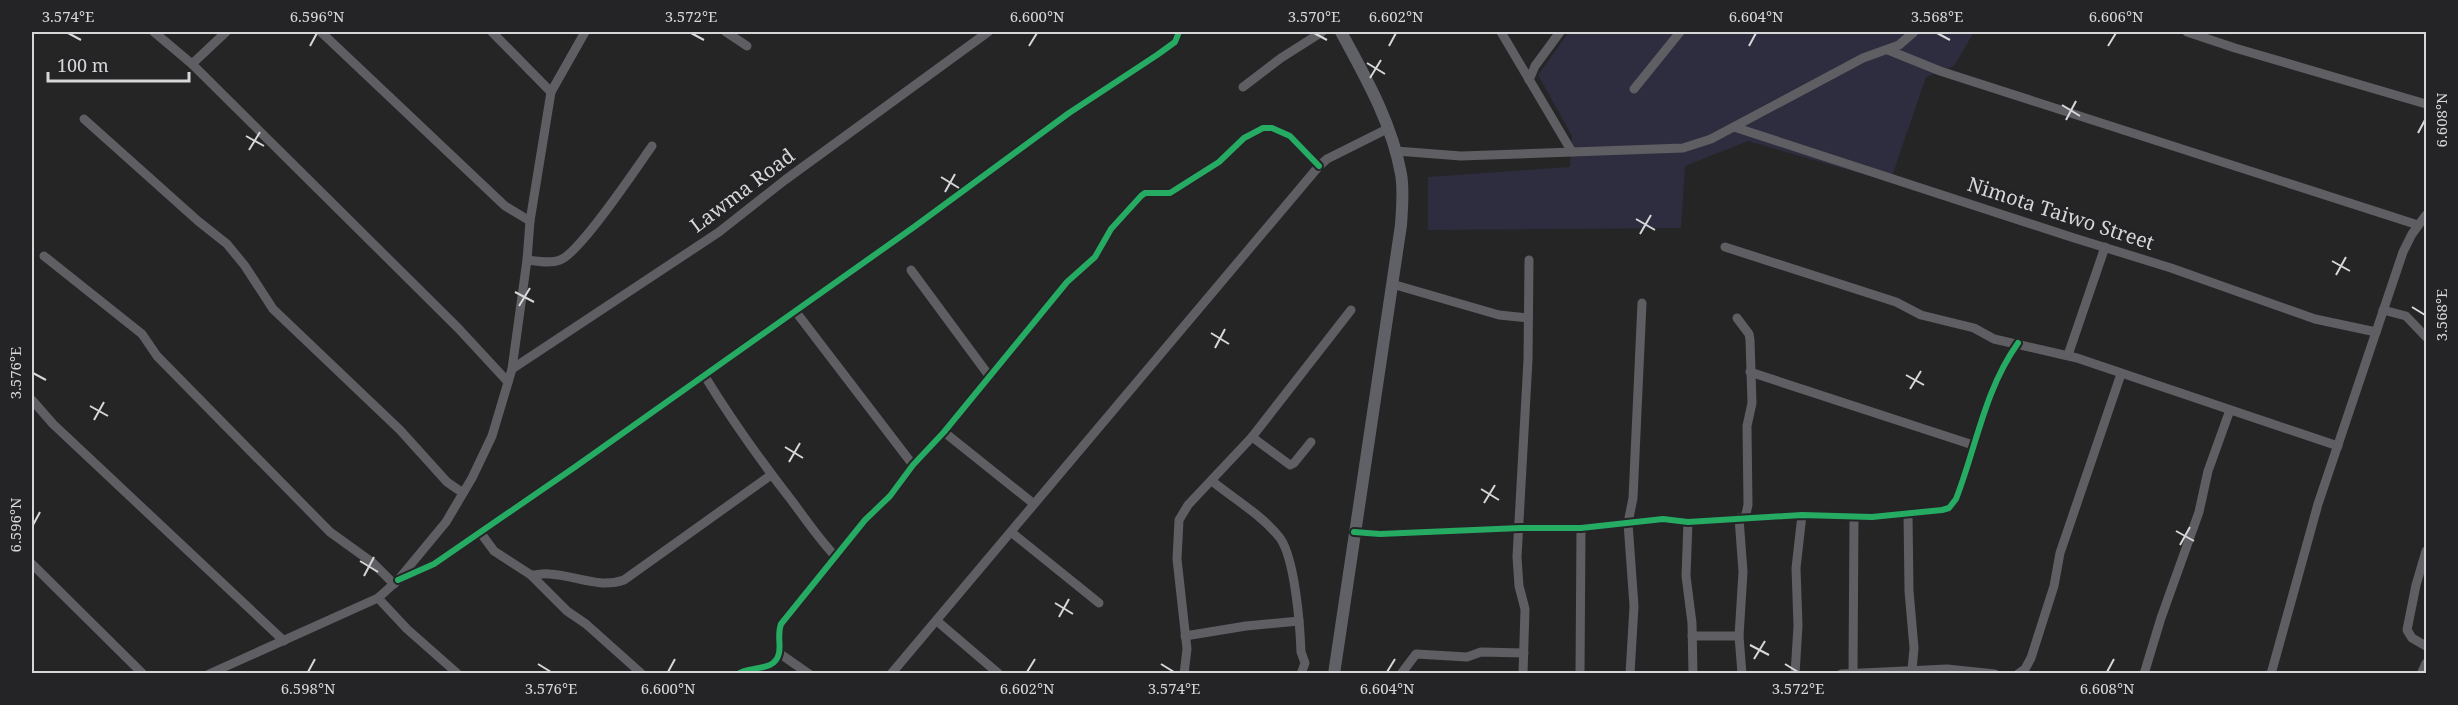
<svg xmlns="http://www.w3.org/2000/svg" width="2458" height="705" font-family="'Noto Serif',serif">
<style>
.green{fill:#2d2d3f}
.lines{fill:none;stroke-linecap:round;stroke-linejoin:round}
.minor{stroke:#5e5e63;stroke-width:9}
.secondary{stroke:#606067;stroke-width:12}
.cycleway-casing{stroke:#242427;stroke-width:10}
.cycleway{stroke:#26ab63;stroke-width:6}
.ticks{fill:none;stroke:#d7d7d9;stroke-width:2}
.labels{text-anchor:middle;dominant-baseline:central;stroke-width:6;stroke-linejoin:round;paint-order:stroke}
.street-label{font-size:20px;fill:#d7d7d9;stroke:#242427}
.neatline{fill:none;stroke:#d7d7d9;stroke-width:2}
.ticks-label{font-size:15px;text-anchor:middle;fill:#d7d7d9}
</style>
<rect width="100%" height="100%" fill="#252526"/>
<polygon class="green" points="1569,32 1974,32 1954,66 1926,77 1890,182 1748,141 1685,166 1681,228 1428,230 1428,177 1570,167 1572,136 1538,75"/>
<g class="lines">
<g class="minor">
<polyline points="154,32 192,64 327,198 458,328 508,382"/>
<polyline points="321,32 505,206 530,221"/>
<polyline points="492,32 551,92"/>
<polyline points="726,32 747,46"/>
<polyline points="1501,32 1572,152"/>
<polyline points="2187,32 2235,48 2426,104"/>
<polyline points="1888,50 1940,71 2418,225"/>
<polyline points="192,64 226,32"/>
<polyline points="1529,80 1535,66 1560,32"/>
<polyline points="1243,87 1281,58 1322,32"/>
<polyline points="1634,89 1680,32"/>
<polyline points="84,119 198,221 227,244 245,266 273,309 400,430 447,482 463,493"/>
<polyline points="1734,127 2071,237 2171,268 2315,319 2376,332"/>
<polyline points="1396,151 1461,156 1683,148 1711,139 1863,58 1899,45 1914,32"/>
<polyline points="1725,247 1896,302 1921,315 1974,328 1994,339 2077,358 2338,446"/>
<polyline points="44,256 142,334 157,356 330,532 373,563 394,584"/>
<path d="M527 260C537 261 550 264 560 260 580 253 637 167 652 146"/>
<polyline points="911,270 990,377"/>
<polyline points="1392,284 1499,315 1528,318"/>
<polyline points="2383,310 2406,316 2426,337"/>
<polyline points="796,312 913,465"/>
<polyline points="1737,318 1749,334 1750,340 1752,403 1747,426 1748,505 1745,518"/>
<polyline points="2068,355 2105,247"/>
<polyline points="512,369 719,232 785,180 988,32"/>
<polyline points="1750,372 1973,445"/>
<path d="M704 375C731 419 760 460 792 501 806 520 819 539 835 556"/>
<polyline points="32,400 53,424 284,641"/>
<polyline points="944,432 1034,504"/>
<polyline points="1252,437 1290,465 1294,463 1311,442"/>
<path d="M1212 481C1234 499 1262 515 1280 538 1295 559 1300 625 1301 652L1305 663 1301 674"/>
<polyline points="1908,514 1909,591 1914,648 1912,670"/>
<polyline points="1739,518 1743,572 1739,636 1742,674"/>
<polyline points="1688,522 1686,576 1692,623 1693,674"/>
<polyline points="480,532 494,551 531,575 567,611 586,624 642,674"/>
<polyline points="1011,532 1099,603"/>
<path d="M1354 532 1380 534 1520 528H1581L1663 519 1688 522 1802 515 1872 517 1942 510 1949 508 1956 499C1977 445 1984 391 2018 343"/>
<polyline points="2426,551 2416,585 2407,630 2412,638 2426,646"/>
<polyline points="32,564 143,674"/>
<path d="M531 575C537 575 543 573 549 574 574 575 599 589 624 580L771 475"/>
<polyline points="398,580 434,564 575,467 914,227 1069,113 1157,55 1175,42 1179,32"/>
<polyline points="378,598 407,629 458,674"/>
<polyline points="937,621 999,674"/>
<polyline points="1185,636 1246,626 1299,621"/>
<polyline points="1692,636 1739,636"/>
<polyline points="779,653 809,674"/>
<polyline points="1853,672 1854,517"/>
<polyline points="209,674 378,598 398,580 446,522 472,478 492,436 512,369 527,260 530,221 551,92 585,32"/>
<path d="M738 674C749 665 775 673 779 653 781 644 777 635 781 624L865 520 890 496 913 465 944 432 1067 282 1095 257 1111 229 1141 196 1145 193H1170L1219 162 1244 138 1263 128H1272L1290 136 1319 166"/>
<polyline points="891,674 1319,166 1327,159 1389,128"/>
<polyline points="1184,674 1187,649 1177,559 1179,520 1188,505 1252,437 1351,310"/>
<polyline points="1401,674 1416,654 1467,657 1481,652 1524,653"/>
<polyline points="1523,674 1525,609 1519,586 1517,557 1528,360 1529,260"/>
<polyline points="1580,674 1581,528"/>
<polyline points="1630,674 1634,606 1628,523 1633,498 1642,303"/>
<polyline points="1795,674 1798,626 1796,568 1802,515"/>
<polyline points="1841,674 1947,669 1995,674"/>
<polyline points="2018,674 2025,669 2031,658 2054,586 2060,553 2121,374"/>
<polyline points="2144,674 2161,618 2199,512 2208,471 2230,410"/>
<polyline points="2271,674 2318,504 2403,252 2412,234 2426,215"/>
<polyline points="2421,674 2426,663"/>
</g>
<path class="secondary" d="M1334 674 1401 225C1402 208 1404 191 1401 174 1392 123 1365 76 1341 32"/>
<g class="cycleway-casing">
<g id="cycleway">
<path d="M1354 532 1380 534 1520 528H1581L1663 519 1688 522 1802 515 1872 517 1942 510 1949 508 1956 499C1977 445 1984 391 2018 343"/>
<polyline points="398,580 434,564 575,467 914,227 1069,113 1157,55 1175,42 1179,32"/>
<path d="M738 674C749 665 775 673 779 653 781 644 777 635 781 624L865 520 890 496 913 465 944 432 1067 282 1095 257 1111 229 1141 196 1145 193H1170L1219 162 1244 138 1263 128H1272L1290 136 1319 166"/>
</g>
</g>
<use href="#cycleway" class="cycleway"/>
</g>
<path class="ticks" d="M68 33 81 40M691 33 704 40M1314 33 1327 40M1937 33 1950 40M310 46 317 33M1029 46 1037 33M1389 46 1396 33M1749 46 1756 33M2108 46 2116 33M1367 63 1385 74M1370 78 1381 60M2062 105 2080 116M2066 120 2076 101M2418 133 2425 120M246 136 264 146M249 150 260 132M941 177 959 188M945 192 955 174M1636 219 1655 230M1640 234 1651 215M2332 261 2350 271M2336 275 2346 257M515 292 534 302M519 306 530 288M2412 307 2425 315M1211 333 1229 344M1215 348 1225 329M33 373 46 380M1906 375 1924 385M1910 389 1921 371M90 406 108 416M94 420 104 402M785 447 803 458M789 462 800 443M1481 489 1499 500M1484 503 1495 485M33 525 40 512M2176 531 2194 541M2180 545 2190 527M360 561 378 572M364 576 374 557M1055 603 1073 614M1059 617 1069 599M1750 645 1769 655M1754 659 1765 641M538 664 551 672M1161 664 1174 672M1785 664 1798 672M308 672 315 659M668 672 675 659M1027 672 1035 659M1387 672 1395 659M2107 672 2114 659"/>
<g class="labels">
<g class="street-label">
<text transform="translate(742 190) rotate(-37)">Lawma Road</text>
<text transform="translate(2061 213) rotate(18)">Nimota Taiwo Street</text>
</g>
</g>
<rect width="2458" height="705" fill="none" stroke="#242427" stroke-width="66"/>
<path d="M48 72v9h141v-9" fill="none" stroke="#d7d7d9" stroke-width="3"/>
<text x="57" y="72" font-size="18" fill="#d7d7d9" stroke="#242427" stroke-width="4.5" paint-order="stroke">100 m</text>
<rect x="33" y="33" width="2392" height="639" class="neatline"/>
<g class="ticks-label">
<text x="68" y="22">3.574°E</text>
<text x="317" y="22">6.596°N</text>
<text x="691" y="22">3.572°E</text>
<text x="1037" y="22">6.600°N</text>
<text x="1314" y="22">3.570°E</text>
<text x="1396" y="22">6.602°N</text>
<text x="1756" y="22">6.604°N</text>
<text x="1937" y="22">3.568°E</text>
<text x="2116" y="22">6.606°N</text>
<text transform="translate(2442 120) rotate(-90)" y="5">6.608°N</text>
<text transform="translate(2442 315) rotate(-90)" y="5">3.568°E</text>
<text transform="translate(16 373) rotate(-90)" y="5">3.576°E</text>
<text transform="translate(16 525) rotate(-90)" y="5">6.596°N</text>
<text x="308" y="694">6.598°N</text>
<text x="551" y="694">3.576°E</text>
<text x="668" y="694">6.600°N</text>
<text x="1027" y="694">6.602°N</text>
<text x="1174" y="694">3.574°E</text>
<text x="1387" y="694">6.604°N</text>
<text x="1798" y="694">3.572°E</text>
<text x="2107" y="694">6.608°N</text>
</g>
</svg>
